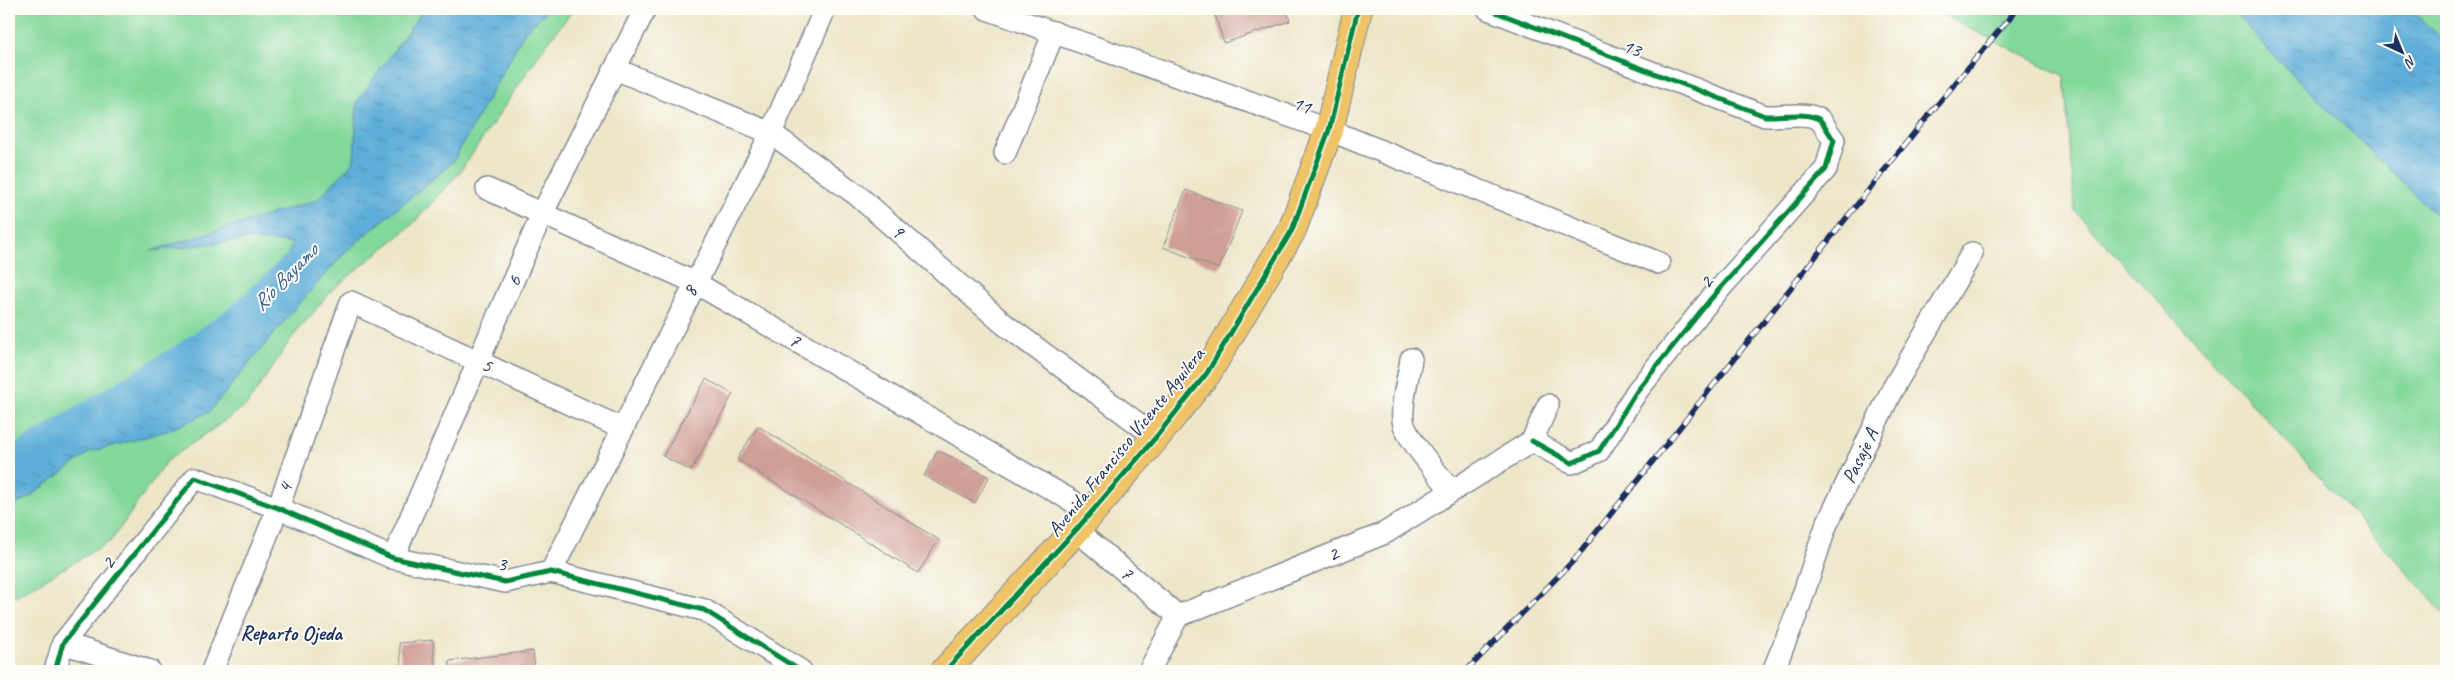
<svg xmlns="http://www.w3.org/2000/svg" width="2455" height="680" font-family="Caveat,sans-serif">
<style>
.grass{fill:#83d89b;stroke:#4f847c}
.water{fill:url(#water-ripples);stroke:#3d6e9c}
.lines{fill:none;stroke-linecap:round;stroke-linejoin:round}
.river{stroke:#5faed9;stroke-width:35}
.building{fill:#cf9e95}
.street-casing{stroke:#848a94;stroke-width:24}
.primary-casing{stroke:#848a94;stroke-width:30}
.street{stroke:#fff;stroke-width:21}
.primary{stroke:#efc469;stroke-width:28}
.rail-casing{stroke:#1b2f5e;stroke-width:5.5}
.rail{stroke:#fdfcf7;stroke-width:4;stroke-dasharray:11;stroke-linecap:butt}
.cycleway-casing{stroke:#fdfcf7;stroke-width:8}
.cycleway{stroke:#00873e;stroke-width:5}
.labels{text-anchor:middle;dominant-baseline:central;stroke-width:4;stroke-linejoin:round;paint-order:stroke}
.street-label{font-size:20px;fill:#1b2f5e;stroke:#fdfcf7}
.water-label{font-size:21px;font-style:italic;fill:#335b89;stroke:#fdfcf7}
.neighbourhood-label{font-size:21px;font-weight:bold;fill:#1b2f5e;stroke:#fdfcf7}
</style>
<defs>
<pattern id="water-ripples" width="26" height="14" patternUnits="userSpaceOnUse" patternTransform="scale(1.25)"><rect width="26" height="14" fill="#5faed9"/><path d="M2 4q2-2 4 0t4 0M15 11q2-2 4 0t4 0" fill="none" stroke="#4e8eb3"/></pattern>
</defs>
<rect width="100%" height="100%" fill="#fdfcf7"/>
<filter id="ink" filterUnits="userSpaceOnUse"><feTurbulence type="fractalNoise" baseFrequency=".02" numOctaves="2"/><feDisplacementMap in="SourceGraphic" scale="10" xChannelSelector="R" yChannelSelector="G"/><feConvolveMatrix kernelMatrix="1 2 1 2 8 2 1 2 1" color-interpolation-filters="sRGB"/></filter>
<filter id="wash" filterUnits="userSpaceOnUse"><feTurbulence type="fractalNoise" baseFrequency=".0096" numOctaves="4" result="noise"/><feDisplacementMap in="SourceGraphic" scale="20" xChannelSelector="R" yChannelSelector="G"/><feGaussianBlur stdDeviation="1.12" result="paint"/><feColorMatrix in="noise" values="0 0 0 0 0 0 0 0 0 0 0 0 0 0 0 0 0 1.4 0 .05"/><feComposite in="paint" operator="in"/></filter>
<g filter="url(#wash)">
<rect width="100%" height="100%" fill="#eee6c9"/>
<g class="grass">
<polygon points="9,9 424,9 357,102 354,162 317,200 155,250 248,239 293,243 259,315 173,387 33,468 9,476"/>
<polygon points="549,9 574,9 545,46 460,172 411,226 333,289 291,339 247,405 166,462 111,541 9,600 9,507 25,500 90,452 167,431 297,306 346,251 453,162 525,31"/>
<polygon points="1931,9 2232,9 2267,49 2446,225 2446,615 2075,211 2064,76"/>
<polygon points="2410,9 2446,9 2446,43"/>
</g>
<g class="water">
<polygon points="424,9 549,9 525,31 453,162 346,251 297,306 209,412 167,431 90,452 25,500 9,507 9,476 34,468 173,387 259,315 293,243 248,239 151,251 317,200 354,162 357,102"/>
<polygon points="2232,9 2410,9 2446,43 2446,225 2267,49"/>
</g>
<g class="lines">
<polyline class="river" points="9,469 184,361 240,322 302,264"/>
</g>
<g id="blocks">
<g class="building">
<polygon points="1213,9 1286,9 1290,21 1224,43"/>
<polygon points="1186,190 1242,211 1219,269 1163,247"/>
<polygon points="706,379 733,394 691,471 663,456"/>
<polygon points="758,426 939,540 918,573 737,459"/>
<polygon points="938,450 989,477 975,503 924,476"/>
<polygon points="433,640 435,671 402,671 399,643"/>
<polygon points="533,651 535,671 450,671 449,661"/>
</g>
</g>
</g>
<g filter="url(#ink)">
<use href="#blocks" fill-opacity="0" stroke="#848a94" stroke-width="1"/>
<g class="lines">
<g class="street-casing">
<g id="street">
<polyline points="987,9 1329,130 1659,263"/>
<path d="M1488 9 1765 116C1780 117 1809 111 1820 120 1825 125 1829 134 1834 140L1826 169 1709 301 1637 391 1599 451 1572 463 1532 441"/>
<polyline points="615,69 771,133 857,195 1004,324 1156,437"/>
<polyline points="1005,153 1054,32"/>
<polyline points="487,189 694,282 1091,512"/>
<path d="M1411 359C1409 375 1399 409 1404 425 1409 441 1440 477 1452 491"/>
<polyline points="1076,530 1178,616"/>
<polyline points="393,558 542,214 645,9"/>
<polyline points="551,572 771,133 825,9"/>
<polyline points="63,643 150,671"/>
<polyline points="55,671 63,643 195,478 278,508 393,558 505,582 551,572 704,610 801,671"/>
<polyline points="212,671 278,508 351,302 623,429"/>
<polyline points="1149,671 1178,616 1385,533 1532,441 1548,405"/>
<polyline points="1773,671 1797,613 1826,526 1892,390 1972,253"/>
</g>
</g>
<g class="primary-casing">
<polyline id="primary" points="945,671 1076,530 1156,437 1207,373 1292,230 1329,130 1358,9"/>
</g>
<use href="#street" class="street"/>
<use href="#primary" class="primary"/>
<g class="rail-casing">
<polyline id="rail" points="1466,671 1575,559 1918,128 2017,9"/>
</g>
<use href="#rail" class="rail"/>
<g class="cycleway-casing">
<g id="cycleway">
<path d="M1488 9 1765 116C1780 117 1809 111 1820 120 1825 125 1829 134 1834 140L1826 169 1709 301 1637 391 1599 451 1572 463 1532 441"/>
<polyline points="55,671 63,643 195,478 278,508 393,558 505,582 551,572 704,610 801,671"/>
<polyline points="945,671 1076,530 1156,437 1207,373 1292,230 1329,130 1358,9"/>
</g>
</g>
<use href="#cycleway" class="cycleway"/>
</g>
</g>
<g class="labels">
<g class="street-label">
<text transform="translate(1632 48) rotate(21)">13</text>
<text transform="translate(1302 105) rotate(20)">11</text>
<text transform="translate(898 231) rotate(41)">9</text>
<text transform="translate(514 281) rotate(-67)">6</text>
<text transform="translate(1706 282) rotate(-49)">2</text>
<text transform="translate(690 291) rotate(-64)">8</text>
<text transform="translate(795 340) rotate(30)">7</text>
<text transform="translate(487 365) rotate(25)">5</text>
<text transform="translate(1126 442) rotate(-51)">Avenida Francisco Vicente Aguilera</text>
<text transform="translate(1860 456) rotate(-64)">Pasaje A</text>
<text transform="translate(285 488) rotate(-71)">4</text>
<text transform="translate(1333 554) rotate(-22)">2</text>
<text transform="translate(108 563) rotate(-51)">2</text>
<text transform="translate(502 564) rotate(4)">3</text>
<text transform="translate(1127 573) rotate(40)">7</text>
</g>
<g class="water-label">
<text transform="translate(285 277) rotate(-46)">Río Bayamo</text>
</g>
<g class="neighbourhood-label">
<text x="291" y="633">Reparto Ojeda</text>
</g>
</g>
<rect width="2455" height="680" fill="none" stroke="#fdfcf7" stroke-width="30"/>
<g transform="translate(2402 52) rotate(136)" stroke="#fdfcf7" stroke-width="4" paint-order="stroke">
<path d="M0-4L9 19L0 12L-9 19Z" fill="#1b2f5e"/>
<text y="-8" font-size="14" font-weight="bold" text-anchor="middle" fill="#1b2f5e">N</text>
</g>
</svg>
